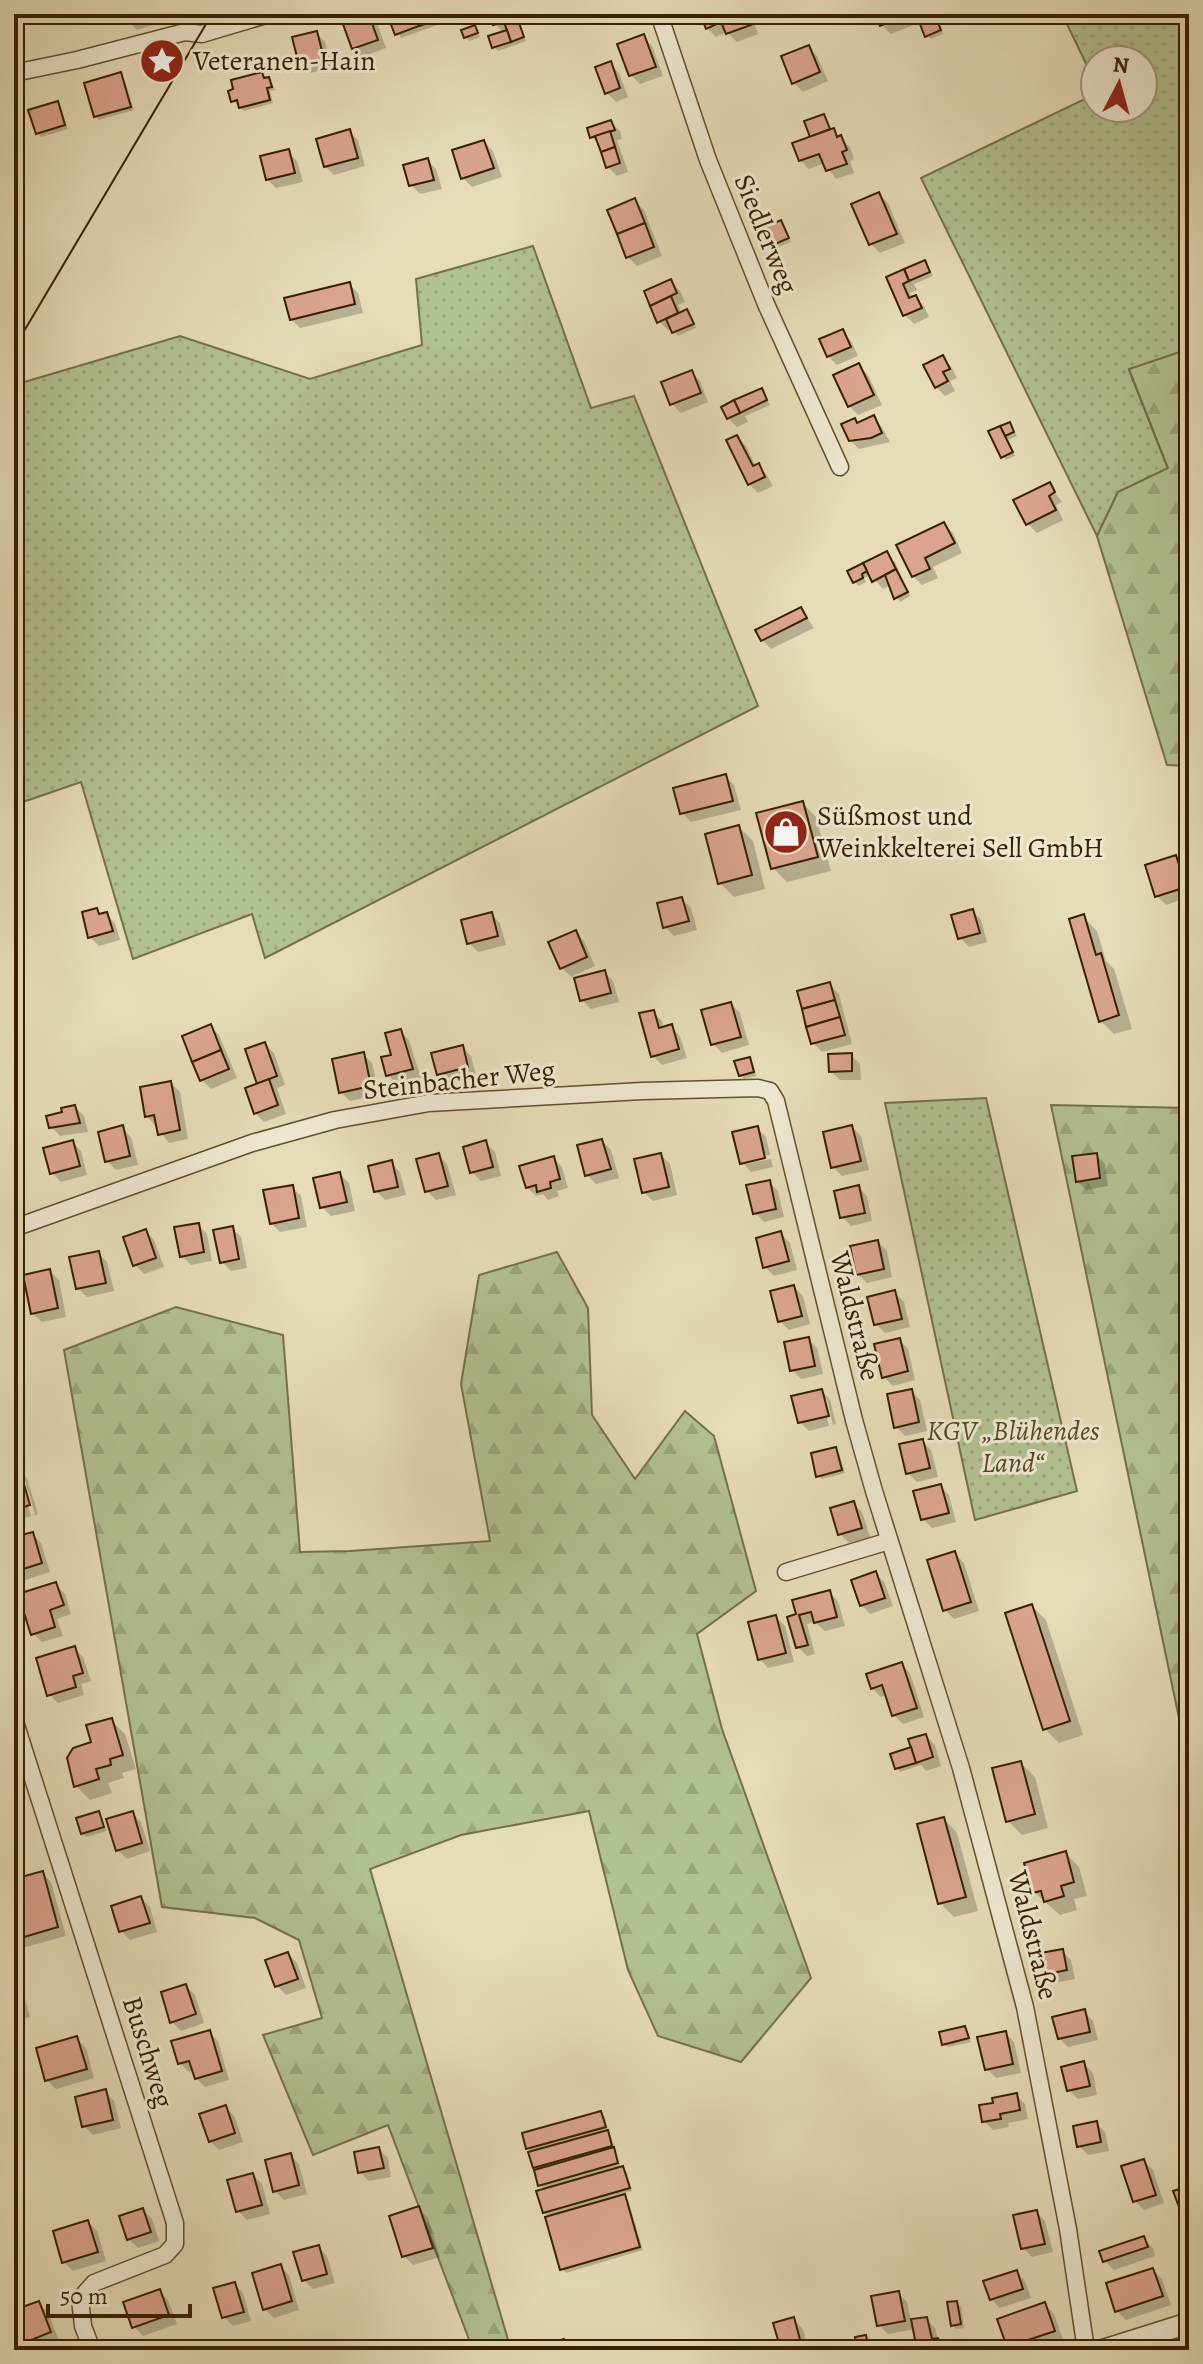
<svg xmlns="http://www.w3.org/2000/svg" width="1203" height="2364" font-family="Alegreya,serif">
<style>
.grass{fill:url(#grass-dots);stroke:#75704a;stroke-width:2}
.forest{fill:url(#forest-firs);stroke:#75704a;stroke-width:2}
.shadow{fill:#0003;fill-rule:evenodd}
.building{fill:#dba48f;stroke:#381f03;stroke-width:2}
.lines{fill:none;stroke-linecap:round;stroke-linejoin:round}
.minor-casing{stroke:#644e30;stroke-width:19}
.tertiary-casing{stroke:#644e30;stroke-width:23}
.minor{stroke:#efe8d1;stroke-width:16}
.tertiary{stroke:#efe8d1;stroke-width:20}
.tram{stroke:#381f03;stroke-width:2}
.labels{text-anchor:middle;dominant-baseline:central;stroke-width:6;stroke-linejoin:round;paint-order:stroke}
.poi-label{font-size:28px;fill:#381f03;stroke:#efe8d1;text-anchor:start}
.street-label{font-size:28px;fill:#381f03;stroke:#efe8d1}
.park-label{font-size:28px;font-style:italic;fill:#564826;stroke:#efe8d1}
</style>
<defs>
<pattern id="grass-dots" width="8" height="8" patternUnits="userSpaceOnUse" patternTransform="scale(2)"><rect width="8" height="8" fill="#b2c191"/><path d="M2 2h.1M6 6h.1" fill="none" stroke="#9aa57b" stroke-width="1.8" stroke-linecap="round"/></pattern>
<pattern id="forest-firs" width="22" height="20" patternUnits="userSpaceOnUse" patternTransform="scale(2)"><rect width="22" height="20" fill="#b2c191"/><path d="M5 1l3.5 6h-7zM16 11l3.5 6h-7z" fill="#9aa57b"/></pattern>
</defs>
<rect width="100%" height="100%" fill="#e6dcb8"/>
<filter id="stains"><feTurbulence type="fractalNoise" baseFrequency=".0025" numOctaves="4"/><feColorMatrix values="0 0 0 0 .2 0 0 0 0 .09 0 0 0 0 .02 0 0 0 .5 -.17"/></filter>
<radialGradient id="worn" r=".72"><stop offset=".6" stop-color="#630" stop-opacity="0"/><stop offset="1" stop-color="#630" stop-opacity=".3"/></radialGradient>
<g class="grass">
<polygon points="1062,14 1189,14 1189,349 1129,370 1168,469 1118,492 1097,536 921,178 1095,94 1095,108 1143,108 1143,60 1095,60 1095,82"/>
<polygon points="533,246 591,408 634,396 758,706 265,958 252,914 133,959 81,782 14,805 14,385 180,336 310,379 422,345 416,279"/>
<polygon points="986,1098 1077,1491 975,1520 885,1103"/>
</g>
<g class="forest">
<polygon points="1189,349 1189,766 1167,765 1097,536 1118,492 1168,468 1129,369"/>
<polygon points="1051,1105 1189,1108 1189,1766"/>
<polygon points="557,1252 588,1308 592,1415 635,1479 685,1411 714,1436 756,1591 697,1634 722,1729 811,1978 741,2062 658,2036 628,1970 589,1811 461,1835 370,1869 511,2350 473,2350 388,2125 313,2155 263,2035 322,2018 299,1940 255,1918 162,1907 64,1350 176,1307 283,1335 300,1552 350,1551 490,1541 461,1384 479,1275"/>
</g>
<g class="shadow">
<polygon points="127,14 158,14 160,23 137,30 128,21"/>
<polygon points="390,14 444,14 446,22 401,38"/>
<polygon points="492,14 515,14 526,41 498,51 494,47 504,33 495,24"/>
<polygon points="702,14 751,14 758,34 737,42 727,32 716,37 707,28"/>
<polygon points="775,14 794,14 780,19"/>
<polygon points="877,14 941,14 944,19 937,22 943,34 931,39 927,35 926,24 923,21 891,34 882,25"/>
<polygon points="369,17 378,26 386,48 362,57 353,48"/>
<polygon points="474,28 480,37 469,41 466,37"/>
<polygon points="316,33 325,42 332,67 310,73 301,64"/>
<polygon points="643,37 652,46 663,76 640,84 631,75"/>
<polygon points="808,47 817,56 828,81 803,92 794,83"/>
<polygon points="610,64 619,73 628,97 616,102 607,93"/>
<polygon points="262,74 272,83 275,90 270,91 273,103 244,111 233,101"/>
<polygon points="120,75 124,79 134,110 99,120 95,116"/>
<polygon points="57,104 61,108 68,129 41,137 38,133"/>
<polygon points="824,116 832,131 850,147 854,159 850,161 854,173 836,179 825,163 809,169 800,160"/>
<polygon points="611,122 620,131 622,139 617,140 628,172 617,176 608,167 600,146 592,137"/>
<polygon points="349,132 358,140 365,166 334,175 325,166"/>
<polygon points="484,142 493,151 502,177 472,187 463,178"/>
<polygon points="288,152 297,161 303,182 276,188 267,179"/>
<polygon points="427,160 436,169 442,189 420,194 411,185"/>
<polygon points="879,194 888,203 905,243 880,253 871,244 854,205"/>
<polygon points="635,201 644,210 662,256 637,266 628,257 610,211"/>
<polygon points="780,223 791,242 774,249 770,245"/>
<polygon points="925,263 933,276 914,284 917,290 910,293 913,298 915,297 924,306 929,317 914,324 905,315 889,278"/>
<polygon points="671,282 680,291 685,302 678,305 682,314 687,312 691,316 696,328 678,336 672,328 668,330 659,321 646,292"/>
<polygon points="349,284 358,293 363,313 300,328 291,319"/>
<polygon points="842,332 851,341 858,356 837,365 828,356"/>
<polygon points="942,358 951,366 957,378 950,381 955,391 945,396 936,387"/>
<polygon points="859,366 868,375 882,405 858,415 849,406"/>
<polygon points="691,372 700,381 708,402 681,413 672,404"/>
<polygon points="761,390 770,405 745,416 748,422 737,427 728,418"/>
<polygon points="873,418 882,427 890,442 859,449 850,440 854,420 859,424"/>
<polygon points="1009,424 1017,436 1008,440 1015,456 1006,460 991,432"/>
<polygon points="737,437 746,446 756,467 758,466 767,475 773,486 758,493 749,484"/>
<polygon points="1049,485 1062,502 1056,505 1063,520 1037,533 1028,524 1016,501"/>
<polygon points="944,524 953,533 962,553 933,567 938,578 922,585 913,576"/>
<polygon points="886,553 895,562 910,596 900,602 891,585 883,589 871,575 864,578 866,582 858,586 849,571"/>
<polygon points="801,609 814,628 771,649 762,640"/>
<polygon points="725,776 734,785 741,810 691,822 682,813"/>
<polygon points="802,803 816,817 831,871 787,882 773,868"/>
<polygon points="739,827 753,841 765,889 734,897 720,883"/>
<polygon points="1175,858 1184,867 1189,881 1189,897 1166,905 1157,896"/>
<polygon points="682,899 691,908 697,930 674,936 665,927"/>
<polygon points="96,910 101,915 106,914 115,923 120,940 99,946 90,937"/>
<polygon points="972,911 981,920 987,942 969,947 960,938"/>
<polygon points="491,914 500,923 506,945 478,952 469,943"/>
<polygon points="1083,917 1097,931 1106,961 1114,969 1132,1029 1114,1034 1100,1020"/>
<polygon points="575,932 584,941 595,966 571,977 562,968"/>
<polygon points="604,972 613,981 619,1002 591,1009 582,1000"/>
<polygon points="830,985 839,994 852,1044 822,1052 813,1043"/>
<polygon points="731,1004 740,1013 749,1045 722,1053 713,1044"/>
<polygon points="653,1012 662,1021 664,1029 671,1027 680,1036 687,1058 662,1065 653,1056"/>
<polygon points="210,1026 219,1035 237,1078 211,1089 202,1080"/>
<polygon points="400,1031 409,1040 421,1078 397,1084 388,1075"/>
<polygon points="265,1044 274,1053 285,1085 277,1088 286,1114 264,1122 255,1113"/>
<polygon points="462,1047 471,1056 476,1076 447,1083 438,1074"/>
<polygon points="363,1054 372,1063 379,1095 350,1101 341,1092"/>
<polygon points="851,1055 860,1064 861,1080 840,1080 831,1071"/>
<polygon points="749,1059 753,1063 756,1076 744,1079 740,1075"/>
<polygon points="171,1083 180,1092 188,1139 169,1143 147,1116"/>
<polygon points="75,1107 84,1116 88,1132 60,1136 51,1127"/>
<polygon points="852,1127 861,1136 869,1170 842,1176 833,1167"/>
<polygon points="122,1128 131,1137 138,1165 116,1170 107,1161"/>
<polygon points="757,1128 766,1137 770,1155 745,1160 745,1164 771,1159 773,1167 751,1172 742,1162"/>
<polygon points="602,1141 611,1150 619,1178 596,1184 587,1175"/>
<polygon points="72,1142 81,1151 87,1175 61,1182 52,1173"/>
<polygon points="486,1143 495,1152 501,1176 481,1181 472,1172"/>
<polygon points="438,1155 447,1164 456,1195 436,1200 427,1191"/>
<polygon points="661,1155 670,1164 677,1195 653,1201 644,1192"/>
<polygon points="1096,1155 1105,1164 1108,1186 1086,1190 1077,1181"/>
<polygon points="553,1158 562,1167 568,1188 557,1191 559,1196 548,1200 543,1194 536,1196 527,1187"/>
<polygon points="391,1163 400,1172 406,1195 385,1200 376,1191"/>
<polygon points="14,1168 25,1203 14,1207"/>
<polygon points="340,1174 349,1183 355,1211 331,1216 322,1207"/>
<polygon points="769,1182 778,1191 784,1217 764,1222 755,1213"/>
<polygon points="292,1187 301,1196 307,1227 280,1232 271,1223"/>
<polygon points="858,1187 867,1196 872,1221 851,1226 842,1217"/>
<polygon points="198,1225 207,1234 212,1261 191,1265 182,1256"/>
<polygon points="232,1228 241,1237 247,1268 231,1271 222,1262"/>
<polygon points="146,1231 154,1240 164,1267 144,1274 135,1265"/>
<polygon points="781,1234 790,1243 797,1270 774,1276 765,1267"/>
<polygon points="878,1242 887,1251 892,1277 867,1283 858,1274"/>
<polygon points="98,1253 107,1262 114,1291 87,1297 78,1288"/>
<polygon points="50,1271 59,1280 66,1317 42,1322 32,1313"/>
<polygon points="794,1287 803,1296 810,1324 789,1330 780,1321"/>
<polygon points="895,1293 904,1302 910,1327 885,1333 876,1324"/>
<polygon points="14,1301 20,1317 14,1319"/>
<polygon points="808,1339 817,1348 823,1374 801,1379 792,1370"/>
<polygon points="899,1340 908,1349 915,1380 893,1386 884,1377"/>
<path d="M822 1391 830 1400 836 1424 809 1431 800 1422ZM822 1399H827L833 1425 829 1426Z"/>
<polygon points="911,1391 920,1400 927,1431 905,1436 896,1427"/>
<polygon points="922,1441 931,1450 938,1477 917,1482 908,1473"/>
<polygon points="835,1449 839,1453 845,1473 822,1479 818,1476"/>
<path d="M18 1469 27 1478 38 1514 14 1521V1470ZM19 1477H24L35 1514 31 1516Z"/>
<polygon points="940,1486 949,1495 956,1522 932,1528 923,1519"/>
<polygon points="853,1503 862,1512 870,1537 849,1543 840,1534"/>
<polygon points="32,1534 41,1543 50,1572 22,1581 14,1573 14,1540"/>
<polygon points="955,1554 964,1563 979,1611 954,1619 945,1610"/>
<polygon points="875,1573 884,1582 893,1606 870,1614 861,1605"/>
<polygon points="56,1585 65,1594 71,1614 57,1619 63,1636 42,1642 33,1633"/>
<polygon points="829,1592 838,1601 845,1626 825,1631 815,1622 807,1624 815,1654 807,1656 798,1647 798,1615"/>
<polygon points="1032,1606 1046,1620 1083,1735 1059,1743 1045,1729"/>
<polygon points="776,1617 785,1626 794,1662 768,1668 760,1659"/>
<polygon points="74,1648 83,1657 91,1681 81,1684 84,1695 58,1703 49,1694"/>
<polygon points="901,1664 910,1673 924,1717 903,1724 894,1715 887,1695 881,1697 872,1688"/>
<polygon points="111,1720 125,1734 136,1769 122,1773 124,1778 108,1783 112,1793 90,1800 76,1786 94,1744"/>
<polygon points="926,1736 935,1745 941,1766 926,1771 921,1765 900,1772 897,1768"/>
<polygon points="1021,1763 1035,1777 1048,1828 1022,1835 1008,1821"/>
<polygon points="14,1776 19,1781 25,1803 14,1806"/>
<polygon points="132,1813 141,1822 150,1851 127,1859 118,1850"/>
<polygon points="99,1814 107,1831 86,1837 82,1833"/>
<polygon points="944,1819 957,1833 978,1911 954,1917 940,1903"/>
<polygon points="1065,1853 1079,1867 1087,1896 1074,1899 1077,1910 1060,1915 1034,1892"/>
<polygon points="42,1873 51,1882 66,1936 15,1950 14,1881"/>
<polygon points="141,1898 150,1907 157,1932 130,1940 121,1931"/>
<polygon points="1062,1951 1071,1960 1075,1979 1054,1983 1045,1974"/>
<polygon points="288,1954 297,1963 306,1988 286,1995 277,1986 268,1961"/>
<polygon points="14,1980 22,1988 30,2017 14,2021"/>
<polygon points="186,1986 195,1995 204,2023 181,2031 172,2022"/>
<polygon points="1084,2012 1093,2021 1098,2040 1068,2047 1059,2038"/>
<polygon points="965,2028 971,2042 948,2047 944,2044"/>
<polygon points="209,2032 218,2041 229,2080 205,2087 196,2078 194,2070 189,2072 180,2063"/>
<polygon points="1005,2033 1014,2042 1021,2073 996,2078 987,2069"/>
<polygon points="77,2039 86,2048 94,2078 56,2089 47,2080"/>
<polygon points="1084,2064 1093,2073 1097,2095 1078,2099 1069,2090"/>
<polygon points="105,2092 114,2101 121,2128 93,2135 84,2126"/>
<polygon points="1016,2095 1025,2104 1028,2119 1008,2123 1009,2127 993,2130 984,2121 995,2104"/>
<polygon points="226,2108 235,2117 243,2142 219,2150 210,2141"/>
<polygon points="601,2113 605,2117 608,2130 606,2131 611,2136 621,2169 627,2172 632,2191 622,2194 628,2200 643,2250 566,2273 562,2269 550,2218 544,2212 546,2191 540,2185 531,2153 532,2153 528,2148"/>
<polygon points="1096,2123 1105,2132 1109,2151 1088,2155 1079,2146"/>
<polygon points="379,2149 388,2158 391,2177 369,2181 360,2172"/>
<polygon points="290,2155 299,2164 307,2194 284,2200 275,2191"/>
<polygon points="1144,2161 1153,2170 1164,2203 1144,2210 1135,2201"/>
<polygon points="253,2175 262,2184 270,2214 247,2220 238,2211"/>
<polygon points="1189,2188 1189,2214 1180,2206"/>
<polygon points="419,2209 428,2218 440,2257 413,2265 404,2256"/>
<polygon points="143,2210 152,2219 159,2241 138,2248 129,2239"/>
<polygon points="1036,2212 1045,2221 1053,2252 1032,2257 1023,2248"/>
<polygon points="88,2222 97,2231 106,2261 73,2271 64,2262"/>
<polygon points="1144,2239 1153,2248 1155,2256 1114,2270 1105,2261"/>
<polygon points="318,2247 327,2256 335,2283 313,2289 304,2280"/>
<polygon points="280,2266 289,2275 299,2310 274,2318 265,2309"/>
<polygon points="1153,2270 1162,2279 1171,2305 1126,2320 1117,2311"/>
<polygon points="1016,2272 1025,2281 1031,2298 1000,2308 991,2299"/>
<polygon points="234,2284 243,2293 251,2321 233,2326 224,2317"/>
<polygon points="159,2291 168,2300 177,2324 143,2336 134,2327 125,2303"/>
<polygon points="898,2293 907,2302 911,2321 926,2319 935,2328 938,2340 947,2350 919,2350 915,2329 888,2334 879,2325"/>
<polygon points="39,2303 48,2312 59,2341 36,2350 28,2350 21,2343 14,2325 14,2312"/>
<polygon points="957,2303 961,2307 964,2328 956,2329 953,2325"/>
<polygon points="1045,2305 1054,2314 1063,2340 1032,2350 1012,2350 1008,2346"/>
<polygon points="794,2320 803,2329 808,2350 783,2350 776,2324"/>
</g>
<g class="building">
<polygon points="124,14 152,14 153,15 127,22"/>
<polygon points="387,14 415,14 419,26 395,35"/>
<polygon points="415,14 442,14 443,18 419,26"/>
<polygon points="490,14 502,14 504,22 493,25"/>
<polygon points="502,14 513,14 514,18 504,22"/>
<polygon points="700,14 747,14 751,25 726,34 721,22 706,29"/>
<polygon points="875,14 909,14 880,26"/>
<polygon points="369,15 378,40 352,49 343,24"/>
<polygon points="517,17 524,37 511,42 504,22"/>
<polygon points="936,18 941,30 925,37 920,24"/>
<polygon points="475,25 478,33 464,38 461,30"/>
<polygon points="507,30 511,42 492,48 488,36"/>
<polygon points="317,31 324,59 299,65 292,37"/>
<polygon points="644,34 656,67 629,76 617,44"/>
<polygon points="809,45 820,72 792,84 781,56"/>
<polygon points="611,61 620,88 605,94 595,67"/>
<polygon points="121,72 131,107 94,117 84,83"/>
<polygon points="262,72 264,78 269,77 272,87 267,88 270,100 239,108 237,100 231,102 228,91 233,89 231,80"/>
<polygon points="58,101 65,125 36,134 28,110"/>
<polygon points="824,114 830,129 810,137 804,121"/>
<polygon points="611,120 615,130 590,138 587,128"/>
<polygon points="834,128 837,137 841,135 847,150 842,152 847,164 826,171 819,154 799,161 792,143"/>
<polygon points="350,129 358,158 324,167 316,139"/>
<polygon points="610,131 615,147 601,152 595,136"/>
<polygon points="484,140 494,168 461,179 452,150"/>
<polygon points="615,147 620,163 606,168 601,152"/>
<polygon points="289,149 295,173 266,180 260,156"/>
<polygon points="428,158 434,180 409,186 403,165"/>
<polygon points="879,192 897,234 869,245 851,204"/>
<polygon points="635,198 645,223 617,234 607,210"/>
<polygon points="781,220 789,238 768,247 761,229"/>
<polygon points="645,223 654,247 626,258 617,234"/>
<polygon points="925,260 930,272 909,281 904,269"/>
<polygon points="904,269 909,281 903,284 909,298 916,295 922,308 903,316 886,277"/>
<polygon points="671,279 677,293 650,306 644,291"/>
<polygon points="350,282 355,304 290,320 284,298"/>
<polygon points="671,296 678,313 657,323 650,306"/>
<polygon points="687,309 694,324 672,333 666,319"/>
<polygon points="843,329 851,347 827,357 819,339"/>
<polygon points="943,355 950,369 943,372 948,381 935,388 923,365"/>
<polygon points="859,363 874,395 848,407 833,375"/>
<polygon points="692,370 701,393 670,405 661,382"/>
<polygon points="762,388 767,400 740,413 734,400"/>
<polygon points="734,400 740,413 727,419 721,407"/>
<polygon points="874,415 882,433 871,438 849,441 841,424 855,418 857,423"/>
<polygon points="1010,422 1014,432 1005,436 1000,426"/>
<polygon points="1000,426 1013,452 1001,458 988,431"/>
<polygon points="737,435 753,466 759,463 765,477 748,485 726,440"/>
<polygon points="1050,482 1055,492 1049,496 1056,510 1026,525 1013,500"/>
<polygon points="944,522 955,543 925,558 930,569 912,577 896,545"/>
<polygon points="887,551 896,569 872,582 863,563"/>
<polygon points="863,563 867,571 862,574 863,578 853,583 847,571"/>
<polygon points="896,569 908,592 894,599 885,575"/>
<polygon points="801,607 807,618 761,641 755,630"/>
<polygon points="726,774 733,801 680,814 673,788"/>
<polygon points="803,801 818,857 771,869 756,813"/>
<polygon points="739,825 752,875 718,884 705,834"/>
<polygon points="1176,855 1186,887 1155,897 1145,865"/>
<polygon points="682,897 689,921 663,928 657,903"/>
<polygon points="97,908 99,914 107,912 113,931 88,938 82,912"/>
<polygon points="973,909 980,933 958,939 951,915"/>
<polygon points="492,912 498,936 467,944 461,920"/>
<polygon points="1084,914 1096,955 1101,953 1119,1015 1099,1022 1069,919"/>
<polygon points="576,930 587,957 560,969 548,942"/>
<polygon points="605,970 611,993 580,1001 574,978"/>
<polygon points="830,982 835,1000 802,1009 797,991"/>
<polygon points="835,1000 840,1017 806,1027 802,1009"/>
<polygon points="731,1002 741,1037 711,1045 701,1010"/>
<polygon points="654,1010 659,1028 672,1024 679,1049 651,1057 639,1013"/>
<polygon points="840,1017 845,1035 811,1044 806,1027"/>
<polygon points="211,1024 221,1050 192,1062 182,1036"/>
<polygon points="401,1029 413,1069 386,1076 381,1057 391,1055 385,1033"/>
<polygon points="265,1042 277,1076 257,1084 245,1049"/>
<polygon points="463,1045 468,1067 437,1075 431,1053"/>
<polygon points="221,1050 229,1069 200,1081 192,1062"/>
<polygon points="364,1052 371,1086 339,1093 332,1059"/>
<polygon points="852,1053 852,1071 829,1072 828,1054"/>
<polygon points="750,1057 754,1072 739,1076 734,1061"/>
<polygon points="269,1079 278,1105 254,1114 245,1088"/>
<polygon points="171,1081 180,1130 158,1135 154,1115 145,1117 140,1087"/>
<polygon points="75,1105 80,1123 49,1128 46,1116 62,1112 61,1108"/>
<polygon points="123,1125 130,1156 105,1162 98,1132"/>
<polygon points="852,1125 861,1161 831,1168 823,1132"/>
<polygon points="758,1126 765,1158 740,1164 732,1132"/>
<polygon points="602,1139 611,1169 585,1176 577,1145"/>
<polygon points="73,1140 80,1166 50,1174 43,1148"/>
<polygon points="486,1140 493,1167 470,1173 463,1147"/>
<polygon points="439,1153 448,1186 425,1192 416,1159"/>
<polygon points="661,1153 669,1187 642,1193 634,1159"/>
<polygon points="1097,1153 1100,1178 1076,1182 1072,1156"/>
<polygon points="554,1156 560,1179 550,1182 551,1188 537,1192 536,1185 526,1188 519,1166"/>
<polygon points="392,1160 398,1187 374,1192 368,1166"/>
<polygon points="340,1172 347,1202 320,1208 313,1178"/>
<polygon points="770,1180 776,1209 753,1214 746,1185"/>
<polygon points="293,1185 299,1218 270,1224 263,1190"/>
<polygon points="859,1185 865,1213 840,1218 834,1191"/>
<polygon points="199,1223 204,1252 180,1257 174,1227"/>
<polygon points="233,1226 239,1259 220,1263 213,1230"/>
<polygon points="146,1229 156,1258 133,1266 123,1237"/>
<polygon points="781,1231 789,1261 763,1268 756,1238"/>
<polygon points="878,1240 884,1269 856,1275 850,1246"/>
<polygon points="99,1251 106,1283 76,1289 69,1257"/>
<polygon points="50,1269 58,1308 31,1314 23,1275"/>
<polygon points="794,1285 802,1316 778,1322 770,1291"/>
<polygon points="895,1290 902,1319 874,1325 867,1297"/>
<polygon points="809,1337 815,1366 790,1371 784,1342"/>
<polygon points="900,1338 908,1371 882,1378 874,1344"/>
<polygon points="822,1389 829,1416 798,1423 791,1396"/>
<polygon points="912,1389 919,1422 894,1428 887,1394"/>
<polygon points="923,1439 930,1468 906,1474 899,1444"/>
<polygon points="836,1447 842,1470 816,1477 811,1453"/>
<polygon points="19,1467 30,1505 14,1510 14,1468"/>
<polygon points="941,1484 949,1513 921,1520 913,1491"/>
<polygon points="854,1501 862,1528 838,1535 830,1508"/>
<polygon points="33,1532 42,1563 14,1572 14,1537"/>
<polygon points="955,1551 971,1602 943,1611 927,1560"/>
<polygon points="876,1571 885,1598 860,1606 851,1580"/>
<polygon points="56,1582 64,1605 50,1610 55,1627 31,1635 18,1594"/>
<polygon points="830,1590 837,1617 814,1623 811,1612 799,1615 808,1645 796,1648 787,1617 796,1614 792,1600"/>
<polygon points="1032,1604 1070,1721 1043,1730 1005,1613"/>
<polygon points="776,1615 786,1653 758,1660 748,1622"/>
<polygon points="75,1646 83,1673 73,1676 76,1687 47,1696 36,1658"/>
<polygon points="902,1662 917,1708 892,1716 882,1685 871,1689 866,1674"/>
<polygon points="112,1718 123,1755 110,1759 111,1765 96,1769 99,1779 74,1787 67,1758 73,1748 91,1742 86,1725"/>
<polygon points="926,1734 933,1757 916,1763 908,1739"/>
<polygon points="911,1747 916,1763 895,1769 890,1754"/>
<polygon points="1021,1761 1035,1814 1006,1822 992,1768"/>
<polygon points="99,1811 104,1827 81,1834 76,1818"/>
<polygon points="133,1811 142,1843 116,1851 106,1819"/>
<polygon points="944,1817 966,1897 938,1904 917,1824"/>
<polygon points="1066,1851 1074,1882 1061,1886 1064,1896 1044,1902 1041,1891 1032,1893 1024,1863"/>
<polygon points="43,1871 58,1927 14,1940 14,1879"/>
<polygon points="141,1896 150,1923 119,1932 111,1906"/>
<polygon points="1063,1949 1067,1970 1043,1975 1040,1953"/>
<polygon points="288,1952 298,1979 275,1987 265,1960"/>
<polygon points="14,1979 22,2008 14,2010"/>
<polygon points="186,1984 196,2014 170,2023 161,1992"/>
<polygon points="1085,2009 1090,2032 1058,2039 1052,2017"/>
<polygon points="965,2026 969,2038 942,2045 939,2032"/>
<polygon points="210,2030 222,2071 195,2079 189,2061 178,2064 171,2041"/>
<polygon points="1006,2031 1013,2064 985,2070 977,2037"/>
<polygon points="77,2036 87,2069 45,2081 36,2048"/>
<polygon points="1084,2061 1090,2086 1067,2091 1061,2067"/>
<polygon points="106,2089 113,2120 82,2127 75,2097"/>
<polygon points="1017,2093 1020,2110 1000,2114 1001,2119 982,2122 979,2105 993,2103 992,2098"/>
<polygon points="226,2105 235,2133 209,2142 199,2114"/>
<polygon points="601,2111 606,2127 526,2149 522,2133"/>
<polygon points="1097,2121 1101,2142 1077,2147 1073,2126"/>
<polygon points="608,2130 612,2146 533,2168 528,2152"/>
<polygon points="379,2147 384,2168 358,2173 354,2152"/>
<polygon points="614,2147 618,2163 538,2186 534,2170"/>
<polygon points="291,2153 299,2185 273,2192 265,2160"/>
<polygon points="1144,2159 1156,2195 1133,2202 1121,2166"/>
<polygon points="623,2166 630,2188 543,2213 536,2191"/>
<polygon points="253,2173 262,2205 236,2212 227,2180"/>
<polygon points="1189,2186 1189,2203 1179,2207 1173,2191"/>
<polygon points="625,2194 640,2247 560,2270 545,2217"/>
<polygon points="419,2206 433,2248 402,2257 389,2216"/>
<polygon points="143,2208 151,2232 127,2240 119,2216"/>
<polygon points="1037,2210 1045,2244 1021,2249 1013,2215"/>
<polygon points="88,2220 98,2252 62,2263 53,2231"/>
<polygon points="1144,2236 1148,2247 1103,2262 1099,2251"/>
<polygon points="319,2245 327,2274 302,2281 293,2252"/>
<polygon points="281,2264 292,2301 263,2310 252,2273"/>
<polygon points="1153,2268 1163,2296 1115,2312 1106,2283"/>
<polygon points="1017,2270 1023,2289 990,2300 983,2281"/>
<polygon points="235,2282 244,2312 222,2318 213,2288"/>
<polygon points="160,2289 169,2315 132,2328 123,2302"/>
<polygon points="899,2291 905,2321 877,2326 871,2296"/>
<polygon points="39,2301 51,2332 19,2345 14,2331 14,2310"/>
<polygon points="957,2301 961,2324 951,2326 947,2302"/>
<polygon points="1045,2302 1055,2331 1007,2347 997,2319"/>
<polygon points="794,2317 802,2347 781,2350 773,2323"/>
<polygon points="927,2317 932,2339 938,2338 942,2349 917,2350 911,2319"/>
<polygon points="866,2335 869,2350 857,2350 855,2337"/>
<polygon points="564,2339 568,2350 532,2350 531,2349"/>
</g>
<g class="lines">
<g class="minor-casing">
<g id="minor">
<polyline points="659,14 708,160 766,304 840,467"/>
<polyline points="14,73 77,60 185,32 202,34 269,14"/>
<polyline points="14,1228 252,1143 335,1120 429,1103 642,1091 758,1088 770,1091 776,1101 854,1420 874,1491 961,1768 1025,2007 1068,2229 1086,2350"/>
<polyline points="786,1572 889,1541"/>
<polyline points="14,1719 175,2223 175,2244 165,2255 94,2283 80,2299 83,2326 92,2350"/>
</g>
</g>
<g class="tertiary-casing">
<polyline id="tertiary" points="1103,2350 1189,2323"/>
</g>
<use href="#minor" class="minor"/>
<use href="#tertiary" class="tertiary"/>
<polyline class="tram" points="14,348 212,14"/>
</g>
<defs>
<g id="sight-disc" transform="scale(2.3)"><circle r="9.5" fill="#8f2418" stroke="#efe8d1"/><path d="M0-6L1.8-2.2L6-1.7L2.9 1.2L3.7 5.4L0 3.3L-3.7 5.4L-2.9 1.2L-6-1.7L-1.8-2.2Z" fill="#fff"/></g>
<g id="shop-disc" transform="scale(2.3)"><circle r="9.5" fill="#8f2418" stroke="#efe8d1"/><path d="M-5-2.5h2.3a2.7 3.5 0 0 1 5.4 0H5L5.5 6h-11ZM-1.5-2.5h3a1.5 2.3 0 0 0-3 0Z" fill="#fff"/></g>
</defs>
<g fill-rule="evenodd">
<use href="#sight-disc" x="162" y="61"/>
<use href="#shop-disc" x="786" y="832"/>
</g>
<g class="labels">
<g class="poi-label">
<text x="193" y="61">Veteranen-Hain</text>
<text x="817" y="816">Süßmost und<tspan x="817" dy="32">Weinkkelterei Sell GmbH</tspan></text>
</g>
<g class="street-label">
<text transform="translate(766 234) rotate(68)">Siedlerweg</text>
<text transform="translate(459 1080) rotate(-6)">Steinbacher Weg</text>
<text transform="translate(855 1316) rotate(76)">Waldstraße</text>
<text transform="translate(1033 1935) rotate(76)">Waldstraße</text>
<text transform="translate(148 2052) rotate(73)">Buschweg</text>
</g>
<g class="park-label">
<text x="1013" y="1431">KGV „Blühendes<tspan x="1013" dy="32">Land“</tspan></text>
</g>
</g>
<rect width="1203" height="2364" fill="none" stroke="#e6dcb8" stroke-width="48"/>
<rect x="16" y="16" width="1171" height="2332" fill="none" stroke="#381f03" stroke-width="4"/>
<rect x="24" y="24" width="1155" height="2316" fill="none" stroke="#381f03" stroke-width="2"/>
<g transform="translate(1119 84) rotate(6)"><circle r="38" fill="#efe8d1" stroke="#a6987f" stroke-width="2"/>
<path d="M0-6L14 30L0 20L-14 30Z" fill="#8f2418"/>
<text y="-12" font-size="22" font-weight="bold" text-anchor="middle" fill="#381f03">N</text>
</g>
<path d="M48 2304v12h142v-12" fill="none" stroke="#381f03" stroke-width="4"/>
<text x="60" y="2304" font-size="24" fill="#381f03" stroke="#efe8d1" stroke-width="6" paint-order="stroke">50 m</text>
<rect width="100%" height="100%" filter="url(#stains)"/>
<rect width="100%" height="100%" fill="url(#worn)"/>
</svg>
